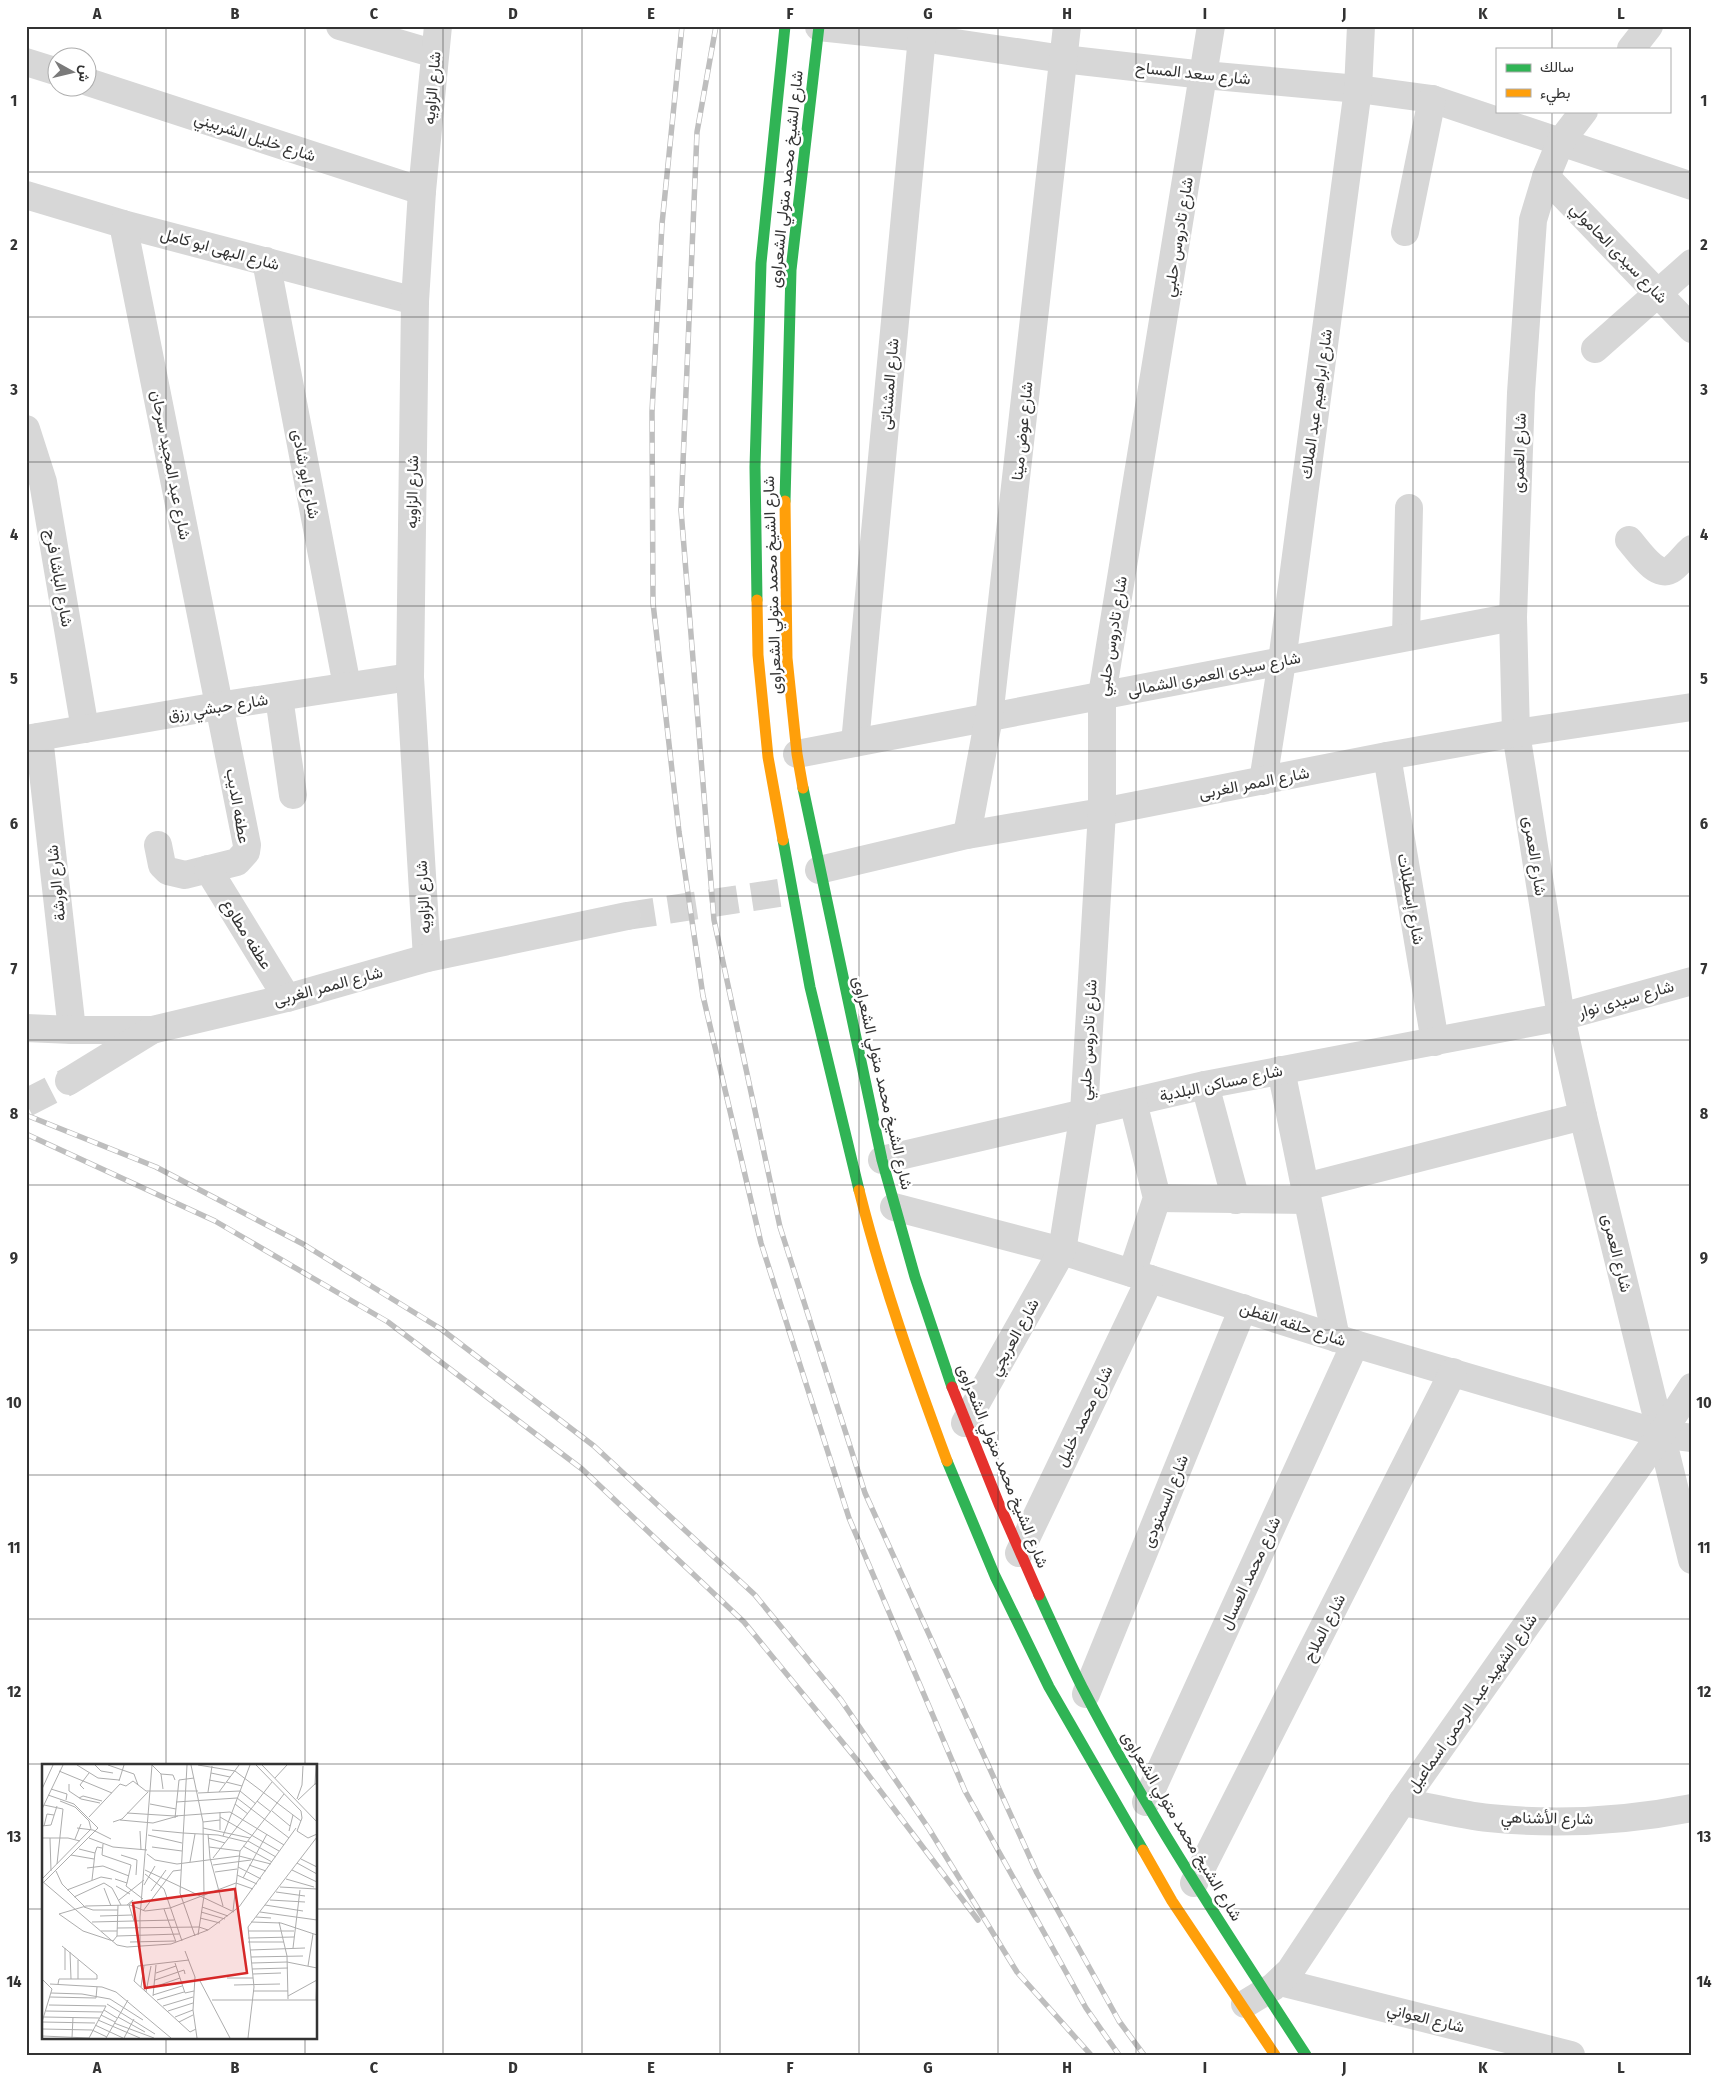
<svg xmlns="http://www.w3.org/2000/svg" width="1718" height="2081" font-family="'Fira Sans Condensed',Vazirmatn,sans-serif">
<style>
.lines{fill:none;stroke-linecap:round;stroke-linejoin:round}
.street-tunnel{stroke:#d6d6d6;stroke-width:28;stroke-dasharray:28 14;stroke-linecap:butt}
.street{stroke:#d7d7d7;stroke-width:28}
.fast{stroke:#30b455;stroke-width:11}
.slow{stroke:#ff9f0a;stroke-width:11}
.jam{stroke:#e5322d;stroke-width:11}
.rail-casing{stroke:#bebebe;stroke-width:5.5}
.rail{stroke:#fff;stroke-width:4;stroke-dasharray:11;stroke-linecap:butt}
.grid{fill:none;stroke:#333;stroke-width:1;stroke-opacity:0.55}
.labels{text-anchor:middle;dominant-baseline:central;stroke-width:5;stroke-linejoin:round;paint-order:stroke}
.street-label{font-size:16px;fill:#333;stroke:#fff}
.inset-road{fill:none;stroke:#adadad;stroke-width:1}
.view{fill:#d62828;fill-opacity:0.15;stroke:#d62828;stroke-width:2.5}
.inset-edge{fill:none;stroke:#333;stroke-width:2.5}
.neatline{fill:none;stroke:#333;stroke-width:2}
.grid-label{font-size:16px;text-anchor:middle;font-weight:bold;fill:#333}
</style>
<rect width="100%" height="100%" fill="#fff"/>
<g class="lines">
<g class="street-tunnel">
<polyline points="627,916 792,891"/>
<polyline points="26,1103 69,1081"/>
</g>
<g class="street">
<polyline points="340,26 435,54"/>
<polyline points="819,27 922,38 1063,59 1204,75 1358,89 1432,99 1692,186"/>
<polyline points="1631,49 1649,26"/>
<polyline points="26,62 58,72"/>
<polyline points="88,82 422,191"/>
<polyline points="1584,111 1561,141 1546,177 1533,220 1521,393 1513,617 1516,733 1561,1017 1583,1116 1692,1560"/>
<polyline points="1546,177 1692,329"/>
<polyline points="26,195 123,224 415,301"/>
<polyline points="123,224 247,845 246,852 237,862 185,875 168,871 162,865 158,845"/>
<polyline points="1405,232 1432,99"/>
<polyline points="266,261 347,686"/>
<polyline points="1595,349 1692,263"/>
<polyline points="26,429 43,482 85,729"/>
<path d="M1629 540C1638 550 1657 580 1672 569 1679 564 1685 555 1692 549"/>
<polyline points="1406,637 1409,508"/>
<polyline points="279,697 293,795"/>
<polyline points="39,737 72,1030"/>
<polyline points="26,739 218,706 410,677"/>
<polyline points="855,743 923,26"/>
<polyline points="797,754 1513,617"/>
<polyline points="1387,756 1435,1042"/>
<polyline points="1263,781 1282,661 1358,89 1361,26"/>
<polyline points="967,835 989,717 1067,26"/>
<polyline points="208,869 287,998"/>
<polyline points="819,870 967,835 1102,812 1387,756 1516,733 1692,707"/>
<polyline points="427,958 410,677 415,301 422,191 438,26"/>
<polyline points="26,1028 72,1030 152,1030 287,998 427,958 627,916"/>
<polyline points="1281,1070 1336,1338"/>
<polyline points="69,1081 152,1030"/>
<polyline points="1205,1085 1236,1200"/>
<polyline points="882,1160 1205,1085 1561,1017 1692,981"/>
<polyline points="1305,1187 1583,1116"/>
<polyline points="1157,1198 1307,1200"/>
<polyline points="894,1207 1062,1251 1355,1344 1661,1434 1692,1438"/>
<polyline points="1132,1273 1157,1198 1133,1102"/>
<polyline points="965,1423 1062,1251 1084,1112 1102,812 1102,695 1211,26"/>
<polyline points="1019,1553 1150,1279"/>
<polyline points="1086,1694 1243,1308"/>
<polyline points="1146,1802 1355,1344"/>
<path d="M1402 1802C1431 1807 1460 1815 1489 1818 1556 1825 1626 1821 1692 1808"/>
<polyline points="1194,1883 1453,1372"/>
<polyline points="1280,1982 1571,2055"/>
<polyline points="1245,2004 1273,1987 1290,1971 1402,1802 1661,1434 1692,1387"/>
</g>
<g class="fast">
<polyline points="785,501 791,270 819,26"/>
<polyline points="757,600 755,467 761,263 785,26"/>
<polyline points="803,788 882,1160 915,1277 952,1387"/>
<polyline points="783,840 810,987 859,1190"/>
<polyline points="947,1461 995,1576 1049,1687 1143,1850"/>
<path d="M1039 1595C1053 1626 1067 1657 1082 1687 1148 1815 1228 1935 1306 2055"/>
</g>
<g class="slow">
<polyline points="785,501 787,658 797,754 803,788"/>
<polyline points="757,600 758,655 768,757 783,840"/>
<path d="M859 1190C882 1282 914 1372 947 1461"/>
<polyline points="1143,1850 1172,1901 1275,2055"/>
</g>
<polyline class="jam" points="952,1387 999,1504 1039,1595"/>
<g class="rail-casing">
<g id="rail">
<polyline points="682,26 662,224 652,412 653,603 679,832 703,996 761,1243 849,1518 965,1791 1086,2008 1119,2055"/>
<polyline points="716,26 697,132 681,510 714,920 780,1227 865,1493 1037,1873 1119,2021 1144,2055"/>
<polyline points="26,1115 156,1167 303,1244 441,1329 594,1446 755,1595 841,1700 929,1829 1017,1972 1091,2055"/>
<polyline points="26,1134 215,1221 388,1322 582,1469 744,1622 857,1760 978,1920"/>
</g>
</g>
<use href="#rail" class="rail"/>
</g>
<path class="grid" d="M166 26V1765M305 26V1765M443 26V2055M582 26V2055M720 26V2055M859 26V2055M998 26V2055M1136 26V2055M1275 26V2055M1413 26V2055M1552 26V49M1552 111V2055M26 172H1692M26 317H1692M26 462H1692M26 606H1692M26 751H1692M26 896H1692M26 1040H1692M26 1185H1692M26 1330H1692M26 1475H1692M26 1619H1692M26 1764H1692M26 1909H44M316 1909H1692M166 2037V2055M305 2037V2055"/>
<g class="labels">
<g class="street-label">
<text transform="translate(1193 73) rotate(6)">شارع سعد المساح</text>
<text transform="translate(432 88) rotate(-85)">شارع الزاويه</text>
<text transform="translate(255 137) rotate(18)">شارع خليل الشربيني</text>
<text transform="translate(786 179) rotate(-84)">شارع الشيخ محمد متولي الشعراوى</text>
<text transform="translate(1178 237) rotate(-81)">شارع تادروس حلبي</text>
<text transform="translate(220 249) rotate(15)">شارع البهى ابو كامل</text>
<text transform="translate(1619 253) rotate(46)">شارع سيدى الحامولي</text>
<text transform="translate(889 384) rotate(-85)">شارع المشناتى</text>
<text transform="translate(1316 404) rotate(-82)">شارع ابراهيم عبد الملاك</text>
<text transform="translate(1022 431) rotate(-84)">شارع عوض مينا</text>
<text transform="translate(1519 453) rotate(-88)">شارع العمرى</text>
<text transform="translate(171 465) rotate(79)">شارع عبد المجيد سرحان</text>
<text transform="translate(306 474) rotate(79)">شارع ابو شادى</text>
<text transform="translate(412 492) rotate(-89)">شارع الزاويه</text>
<text transform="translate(59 578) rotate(80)">شارع الباشا فرج</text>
<text transform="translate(772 585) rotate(-92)">شارع الشيخ محمد متولي الشعراوى</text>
<text transform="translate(1112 636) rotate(-81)">شارع تادروس حلبي</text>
<text transform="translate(1214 674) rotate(-11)">شارع سيدى العمرى الشمالى</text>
<text transform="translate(218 707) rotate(-9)">شارع حبشي رزق</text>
<text transform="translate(1254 783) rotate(-11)">شارع الممر الغربى</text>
<text transform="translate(238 806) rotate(80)">عطفه الديب</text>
<text transform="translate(1535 856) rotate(81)">شارع العمرى</text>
<text transform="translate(56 883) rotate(-96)">شارع الورشة</text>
<text transform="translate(423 897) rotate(-93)">شارع الزاويه</text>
<text transform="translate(1411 899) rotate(80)">شارع إسطبلات</text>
<text transform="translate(247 934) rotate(58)">عطفه مطاوع</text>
<text transform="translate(328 986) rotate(-15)">شارع الممر الغربى</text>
<text transform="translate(1626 999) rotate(-16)">شارع سيدى نوار</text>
<text transform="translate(1088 1040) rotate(-87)">شارع تادروس حلبي</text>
<text transform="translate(883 1083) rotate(77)">شارع الشيخ محمد متولي الشعراوى</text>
<text transform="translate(1221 1083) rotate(-12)">شارع مساكن البلدية</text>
<text transform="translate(1617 1253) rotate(76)">شارع العمرى</text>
<text transform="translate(1293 1324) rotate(18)">شارع حلقه القطن</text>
<text transform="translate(1014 1337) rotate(-61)">شارع العربجي</text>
<text transform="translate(1084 1416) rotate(-64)">شارع محمد خليل</text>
<text transform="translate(1003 1466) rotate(68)">شارع الشيخ محمد متولي الشعراوى</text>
<text transform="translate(1165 1501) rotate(-68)">شارع السمنودى</text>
<text transform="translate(1250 1573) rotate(-65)">شارع محمد العسال</text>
<text transform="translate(1324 1628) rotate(-63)">شارع الملاح</text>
<text transform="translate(1472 1703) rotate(-55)">شارع الشهيد عبد الرحمن اسماعيل</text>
<text transform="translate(1547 1818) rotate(1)">شارع الأشناهي</text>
<text transform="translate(1182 1826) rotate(59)">شارع الشيخ محمد متولي الشعراوى</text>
<text transform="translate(1426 2018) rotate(14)">شارع العواني</text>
</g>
</g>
<g transform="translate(42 1764)">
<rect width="275" height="275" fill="#fff"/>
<path class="inset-road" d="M35 1 56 14 77 16M53 1 59 7 71 9M66 1 92 10 96 21M110 1 119 10 121 25M145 1 138 129 153 172M149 1 161 58 162 132 156 171M156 1 193 7 259 57M214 1 259 47 260 54 255 67 266 74 275 70M220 1 275 58M17 7 70 29M169 9 188 13M119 10 131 11 133 16M233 14 245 1M167 16 183 19M77 17 82 1M184 18 200 22M27 20V27L39 35 58 39M78 20 84 22 91 17 104 27H156M273 21 274 1M0 25 11 1M9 25 25 30 24 36M42 25 38 21 47 9M166 28 170 2M177 28 197 1M156 29 198 27 214 40M37 34 41 32 60 37M255 35 260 21 261 2M256 36 275 18M215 37 229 48M134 38 195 34 247 74M108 40 134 45M193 40 206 50M2 41 21 45 15 100M0 45 21 1M230 47 248 62M178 48V66M85 49 133 52 188 48 242 81M47 53 78 20M178 53 237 87M133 54 137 16 152 14M78 56 111 59 136 52M71 58 80 55 106 28M161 58 178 56M0 62 9 61 15 42M2 62 5 50 12 51M35 64 51 66 69 75M161 64 208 74M110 66 141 69M98 67 99 86M247 67 251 51M141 69 176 71 205 78M166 70 168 94 181 142M106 71 140 79M181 72 208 1M0 74H26L38 77M8 74 9 107M47 74 71 83 105 86M166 74 183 79M33 75 39 60M206 77 234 93M61 80 60 91 89 101 85 119M201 82 230 98M110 83 140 87M167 83 198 87M37 85 53 89M105 90 113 96 135 100 197 92 229 100M29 91 52 95M79 91 95 96 94 111M171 94 230 18M259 95 275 103M148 98 153 70M255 99 275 110M171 101 209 96M207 101 224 107M196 103 219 115M45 104 61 102 87 112M103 106 192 148M250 106 275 118M14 107 20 120 42 142M173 108 195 105M103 110 122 125 140 177M195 111 215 120M201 114 225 70M0 115 49 65 47 57 33 43 18 37M73 115 85 119 84 122 101 135M244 115 272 123M50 116 53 89 55 83 60 84M0 117 75 181 85 183 129 180 166 166 197 143 254 64M2 118 56 64 32 40 6 31M102 121 113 102M74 122 88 130M238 123 275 125M62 124 69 142M25 126 59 113 70 115M109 127 124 106M234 128 263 132M32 133 62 119 70 124 79 141M77 136 102 116M228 136 263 138M76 141 75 172 71 177 41 167 17 150 44 142 88 141 103 147 128 144 194 119 211 125M85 141 91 136 87 141 92 157M223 141 261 147M42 143 51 146H76M160 143 186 152M122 145 134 178M101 147 131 107 139 106M191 147 198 87 242 30M159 148 183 155M218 148 275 156M58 152 90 151M214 153 229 154M158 154 178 159M50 158 132 156M209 158 239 159 275 171M237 158 245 192 246 235M75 164 157 163 166 166M59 167H75M206 167H252M75 172 137 170M206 174 252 173M88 178 133 177M206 178H242M98 183V153L110 1M251 184 258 126M208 186 263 184M143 187 153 213 151 246 155 274M28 188 29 215M209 193 261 192M36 196V215M147 196 96 202 92 217 148 268 154 265M133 199 143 229 152 227M210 199 245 198 275 204M266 202 271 170M210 205 246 204M23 206V184M114 209 134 202M211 210 239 209M185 214H211M0 215 10 225 0 258M113 216 142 206 143 210M158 217 188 274M8 220 60 223 74 228 129 274M16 220 17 215H55V211L20 182M192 221 238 220M99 223 102 202M112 223 138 214M211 227H246M104 228 109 202M9 229 40 230 68 235 101 256M111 231 140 222M111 232 114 201M246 232 275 216M8 233 54 234 55 223M115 236 142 228M170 236H275M274 236 275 211M65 240 113 270M7 241 64 242M121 242 151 233M62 246 75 254M4 247 61 248M126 247 151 239M59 251 73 258M2 253 57 254M76 253 103 268M133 253 151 246M56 256 98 274M0 258 53 259M137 258 151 251M72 259 112 274M53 261 81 274M0 265 50 266 65 273M0 272 47 274M30 274 31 253M47 274 64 242M64 274 86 236M82 274 92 255M206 274 212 223 206 163 275 73"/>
<path class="view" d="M193 125 205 209 103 224 91 139Z"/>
<rect width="275" height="275" class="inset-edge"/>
</g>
<rect width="1718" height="2081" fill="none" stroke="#ffffff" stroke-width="55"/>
<rect x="1496" y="48" width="175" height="65" fill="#ffffff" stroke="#adadad"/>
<rect x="1506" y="64" width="25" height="8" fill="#30b455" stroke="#adadad"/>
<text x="1540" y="72" font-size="15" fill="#333333">سالك</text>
<rect x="1506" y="89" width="25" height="8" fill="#ff9f0a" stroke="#adadad"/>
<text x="1540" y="98" font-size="15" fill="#333333">بطيء</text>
<g transform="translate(72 72) rotate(98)"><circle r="24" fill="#ffffff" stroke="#adadad"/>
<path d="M0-4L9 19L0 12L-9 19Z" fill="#7a7a7a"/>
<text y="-8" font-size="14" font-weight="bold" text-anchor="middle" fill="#333333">ش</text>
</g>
<rect x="28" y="28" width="1662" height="2026" class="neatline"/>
<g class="grid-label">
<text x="97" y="19">A</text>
<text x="235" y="19">B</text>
<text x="374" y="19">C</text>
<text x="513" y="19">D</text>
<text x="651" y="19">E</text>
<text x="790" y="19">F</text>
<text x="928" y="19">G</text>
<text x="1067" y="19">H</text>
<text x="1205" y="19">I</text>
<text x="1344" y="19">J</text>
<text x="1483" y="19">K</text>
<text x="1621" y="19">L</text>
<text x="14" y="106">1</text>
<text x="1704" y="106">1</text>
<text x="14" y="250">2</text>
<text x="1704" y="250">2</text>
<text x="14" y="395">3</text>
<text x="1704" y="395">3</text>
<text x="14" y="540">4</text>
<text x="1704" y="540">4</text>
<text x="14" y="684">5</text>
<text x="1704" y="684">5</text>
<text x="14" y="829">6</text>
<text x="1704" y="829">6</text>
<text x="14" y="974">7</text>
<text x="1704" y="974">7</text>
<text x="14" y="1119">8</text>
<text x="1704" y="1119">8</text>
<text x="14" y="1263">9</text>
<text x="1704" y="1263">9</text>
<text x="14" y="1408">10</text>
<text x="1704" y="1408">10</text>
<text x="14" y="1553">11</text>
<text x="1704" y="1553">11</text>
<text x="14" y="1697">12</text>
<text x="1704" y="1697">12</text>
<text x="14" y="1842">13</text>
<text x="1704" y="1842">13</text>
<text x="14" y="1987">14</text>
<text x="1704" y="1987">14</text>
<text x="97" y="2073">A</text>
<text x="235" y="2073">B</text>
<text x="374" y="2073">C</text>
<text x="513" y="2073">D</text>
<text x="651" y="2073">E</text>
<text x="790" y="2073">F</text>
<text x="928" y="2073">G</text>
<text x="1067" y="2073">H</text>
<text x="1205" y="2073">I</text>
<text x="1344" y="2073">J</text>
<text x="1483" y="2073">K</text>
<text x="1621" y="2073">L</text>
</g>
</svg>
